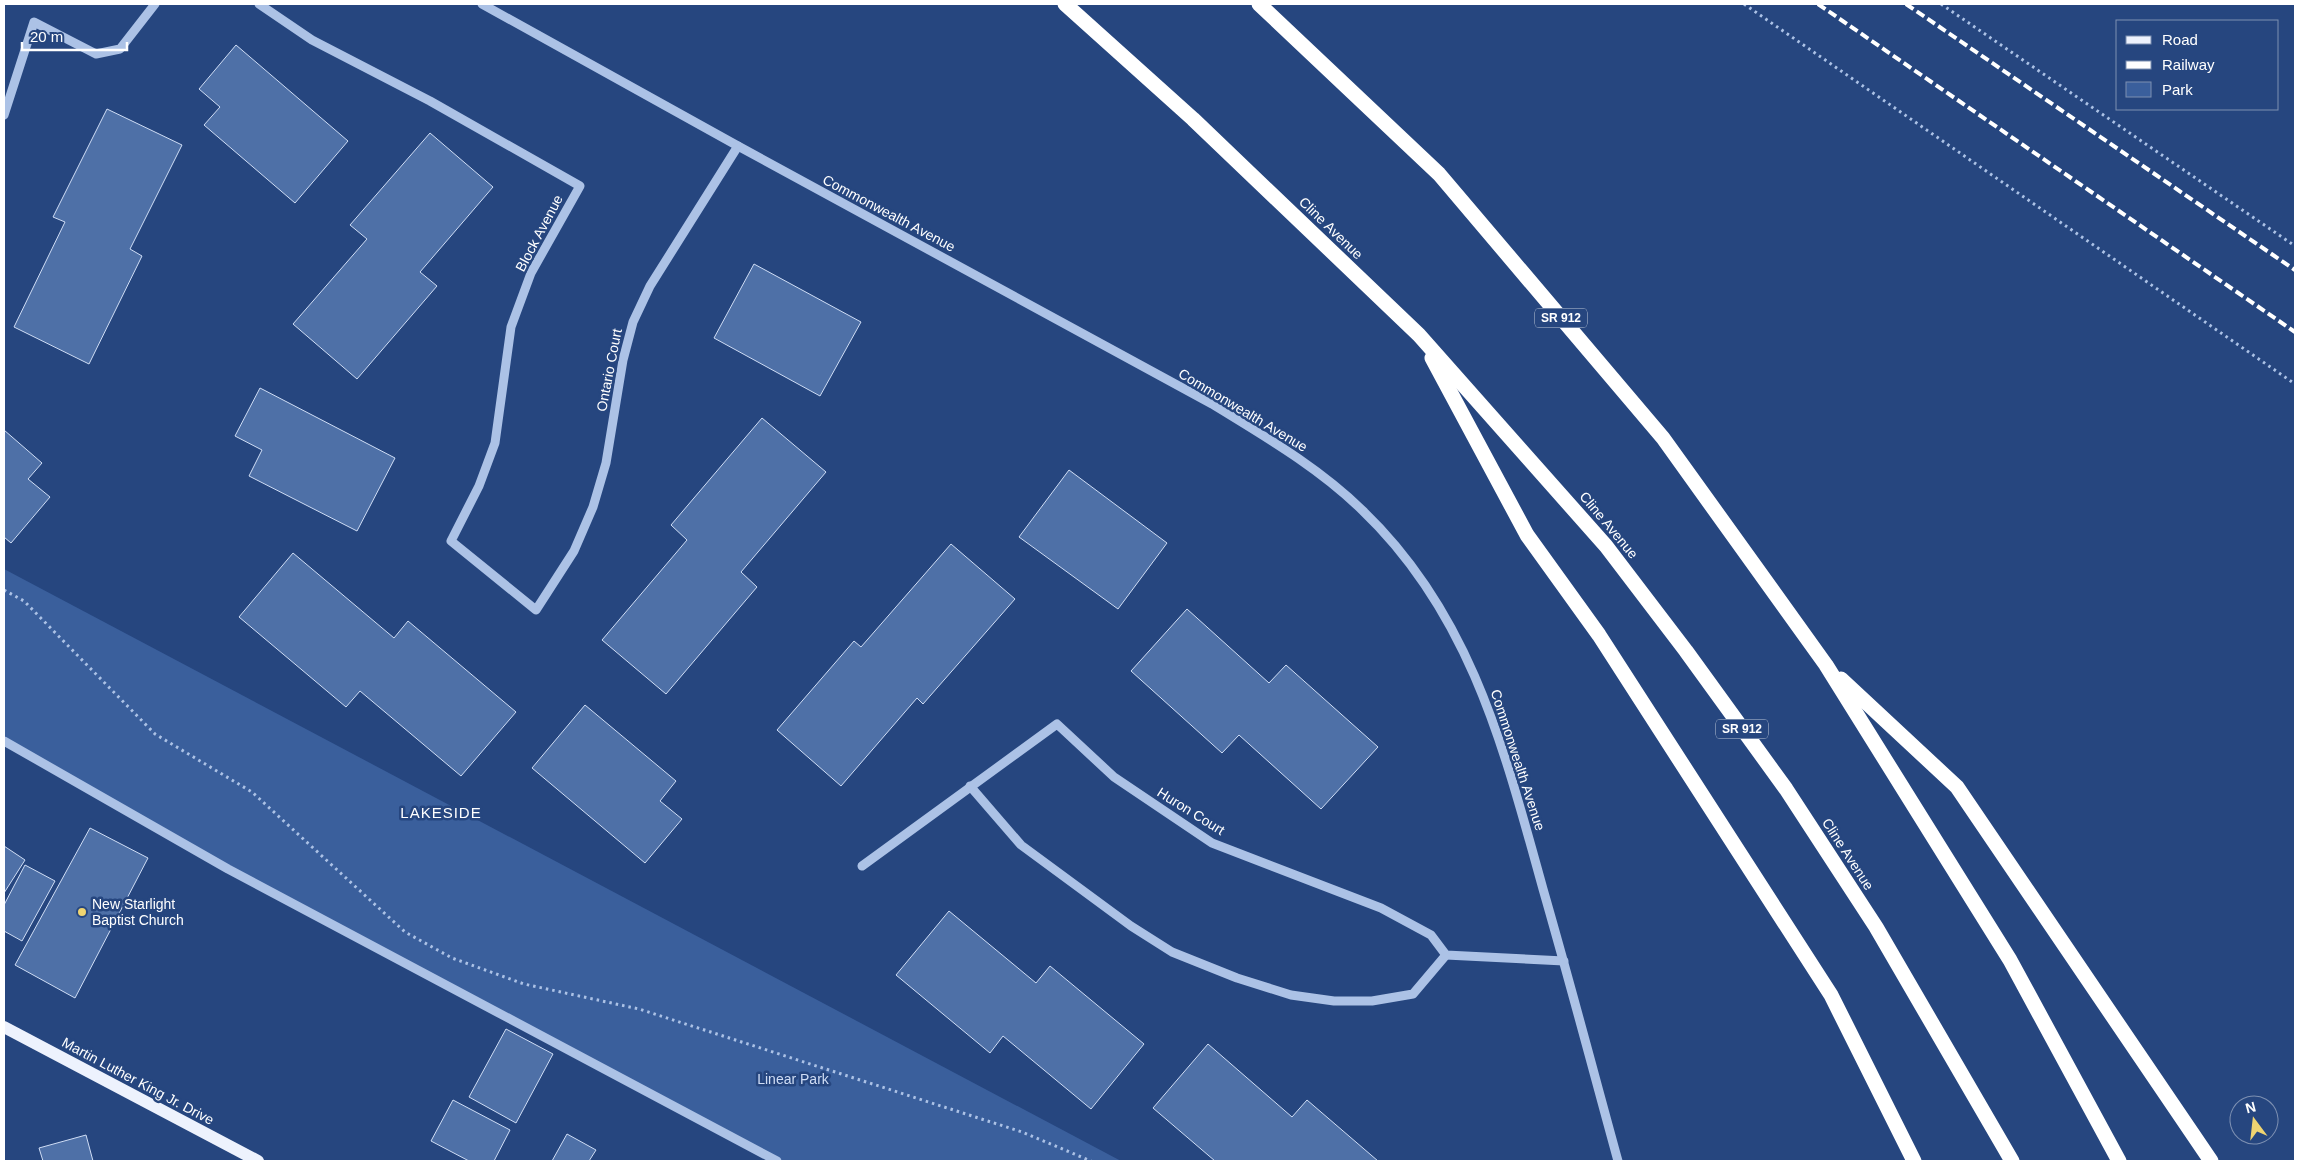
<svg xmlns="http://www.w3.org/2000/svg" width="2299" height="1165" font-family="Arial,sans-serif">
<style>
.green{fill:#3a5f9c}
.building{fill:#4e70a7;stroke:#cfddf5}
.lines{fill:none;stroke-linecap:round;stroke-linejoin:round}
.path{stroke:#acc2e6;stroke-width:3;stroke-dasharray:2.5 4;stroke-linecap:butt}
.minor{stroke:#acc2e6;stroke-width:9}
.major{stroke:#edf2fd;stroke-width:12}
.highway{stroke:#fff;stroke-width:15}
.rail{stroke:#fff;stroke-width:4;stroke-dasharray:9 4;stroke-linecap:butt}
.poi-dot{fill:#efd471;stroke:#26467f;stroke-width:2}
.labels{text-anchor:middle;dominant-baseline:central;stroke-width:5;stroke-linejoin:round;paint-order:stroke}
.shield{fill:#26467f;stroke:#bec8d9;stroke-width:1}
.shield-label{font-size:12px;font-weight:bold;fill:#fff}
.street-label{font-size:14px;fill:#fff;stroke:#26467f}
.poi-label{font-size:14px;fill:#fff;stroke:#26467f;text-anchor:start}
.park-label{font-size:14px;fill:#cfddf5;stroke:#26467f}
.neighbourhood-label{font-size:15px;letter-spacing:1px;fill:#fff;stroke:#26467f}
</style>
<rect width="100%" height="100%" fill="#26467f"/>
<polygon class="green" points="4,569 1121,1161 777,1161 228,869 4,741"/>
<g class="building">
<polygon points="236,45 348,141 295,203 204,125 220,107 199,89"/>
<polygon points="107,109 182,145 130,249 142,256 89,364 14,327 65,222 53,217"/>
<polygon points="430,133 493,187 420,272 437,286 357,379 293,324 367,239 350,225"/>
<polygon points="754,264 861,322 820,396 714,338"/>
<polygon points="260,388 395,458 357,531 249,476 262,450 235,436"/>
<polygon points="762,418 826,472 741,572 757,587 666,694 602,640 687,540 671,525"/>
<polygon points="4,430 42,463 28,479 50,497 11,543 4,537"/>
<polygon points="1069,470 1167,543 1118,609 1019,537"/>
<polygon points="951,544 1015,599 923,704 917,698 841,786 777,730 854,641 861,647"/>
<polygon points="293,553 394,638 408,621 516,712 461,776 360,691 346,707 239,617"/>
<polygon points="1187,609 1269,683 1286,665 1378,747 1321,809 1239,735 1222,753 1131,671"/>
<polygon points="585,705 676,781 660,801 682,819 645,863 532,768"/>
<polygon points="90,828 148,858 75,998 15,965"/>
<polygon points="4,846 25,860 4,893"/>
<polygon points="25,865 55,881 22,941 4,931 4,905"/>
<polygon points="949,911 1036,983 1050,966 1144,1044 1091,1109 1003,1036 990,1053 896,975"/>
<polygon points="506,1029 553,1054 516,1123 469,1097"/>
<polygon points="1208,1044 1292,1117 1307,1100 1378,1161 1215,1161 1153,1108"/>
<polygon points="453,1100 510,1130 494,1161 469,1161 431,1141"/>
<polygon points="567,1134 596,1150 589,1161 552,1161"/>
<polygon points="86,1135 93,1161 43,1161 39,1148"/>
</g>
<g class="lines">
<g class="path">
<polyline points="1744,4 2295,384"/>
<polyline points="1941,4 2295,246"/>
<polyline points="4,590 24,601 155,734 252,792 405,932 452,958 524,984 639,1009 1022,1132 1091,1161"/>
</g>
<g class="minor">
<polyline points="259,4 312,40 430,101 580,186 531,273 511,327 495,443 479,486 451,541 536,610 574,551 593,507 606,463 623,360 633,322 650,286 738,146"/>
<path d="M482 4 738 146 1212 404C1264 436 1318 467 1362 510 1471 614 1504 749 1543 889 1569 979 1593 1070 1618 1161"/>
<polyline points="4,115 34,22 96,54 120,49 155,4"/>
<polyline points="4,741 228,869 777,1161"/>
<polyline points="970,786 1021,845 1131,926 1172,952 1237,978 1291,995 1334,1001 1372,1001 1413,994 1446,955"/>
<polyline points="862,866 1057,724 1114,777 1212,843 1381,908 1431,935 1446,955 1564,961"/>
</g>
<polyline class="major" points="4,1027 258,1161"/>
<g class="highway">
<polyline points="1065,4 1193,119 1419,335 1606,546 1686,651 1786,789 1876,927 2012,1161"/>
<polyline points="1259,4 1439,174 1663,438 1826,665 2010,960 2119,1161"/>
<polyline points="1432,358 1527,535 1599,635 1831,995 1914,1161"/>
<polyline points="1841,679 1957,787 2211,1161"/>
</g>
<g class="rail">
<polyline points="1818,4 2295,332"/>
<polyline points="1906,4 2295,270"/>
</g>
</g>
<circle class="poi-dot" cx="82" cy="912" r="5"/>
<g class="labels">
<g class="shield">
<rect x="1535" y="308.5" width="52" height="19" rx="4"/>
<rect x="1716" y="719.5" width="52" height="19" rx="4"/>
</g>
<g class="shield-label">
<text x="1561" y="318">SR 912</text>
<text x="1742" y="729">SR 912</text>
</g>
<g class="street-label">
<text transform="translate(889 213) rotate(28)">Commonwealth Avenue</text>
<text transform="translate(1331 228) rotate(44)">Cline Avenue</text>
<text transform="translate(539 233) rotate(-62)">Block Avenue</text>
<text transform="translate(609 370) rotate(-79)">Ontario Court</text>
<text transform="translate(1243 410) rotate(31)">Commonwealth Avenue</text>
<text transform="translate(1609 525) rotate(50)">Cline Avenue</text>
<text transform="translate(1518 760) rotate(72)">Commonwealth Avenue</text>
<text transform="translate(1191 811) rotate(32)">Huron Court</text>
<text transform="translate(1848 854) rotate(57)">Cline Avenue</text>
<text transform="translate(138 1081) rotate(28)">Martin Luther King Jr. Drive</text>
</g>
<g class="poi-label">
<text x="92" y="904">New Starlight<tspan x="92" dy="16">Baptist Church</tspan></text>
</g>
<g class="park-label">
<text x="793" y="1079">Linear Park</text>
</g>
<g class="neighbourhood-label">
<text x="441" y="812">LAKESIDE</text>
</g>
</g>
<rect width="2299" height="1165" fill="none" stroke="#ffffff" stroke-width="10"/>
<rect x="2116" y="20" width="162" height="90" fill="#26467f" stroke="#7d90b2"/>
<rect x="2126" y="36" width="25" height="8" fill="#edf2fd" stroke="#7d90b2"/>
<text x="2162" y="45" font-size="15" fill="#ffffff">Road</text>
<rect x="2126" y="61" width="25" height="8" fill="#ffffff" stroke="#7d90b2"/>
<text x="2162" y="70" font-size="15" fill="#ffffff">Railway</text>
<rect x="2126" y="82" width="25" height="15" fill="#3a5f9c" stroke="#7d90b2"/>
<text x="2162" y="95" font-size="15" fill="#ffffff">Park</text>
<g transform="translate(2254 1120) rotate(345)"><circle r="24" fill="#26467f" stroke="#7d90b2"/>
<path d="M0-4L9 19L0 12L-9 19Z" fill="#efd471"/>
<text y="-8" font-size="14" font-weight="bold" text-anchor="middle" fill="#ffffff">N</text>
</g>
<path d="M22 42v8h105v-8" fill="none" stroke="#ffffff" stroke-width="2.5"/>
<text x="30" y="42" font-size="15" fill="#ffffff" stroke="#26467f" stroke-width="4" paint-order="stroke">20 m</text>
</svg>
